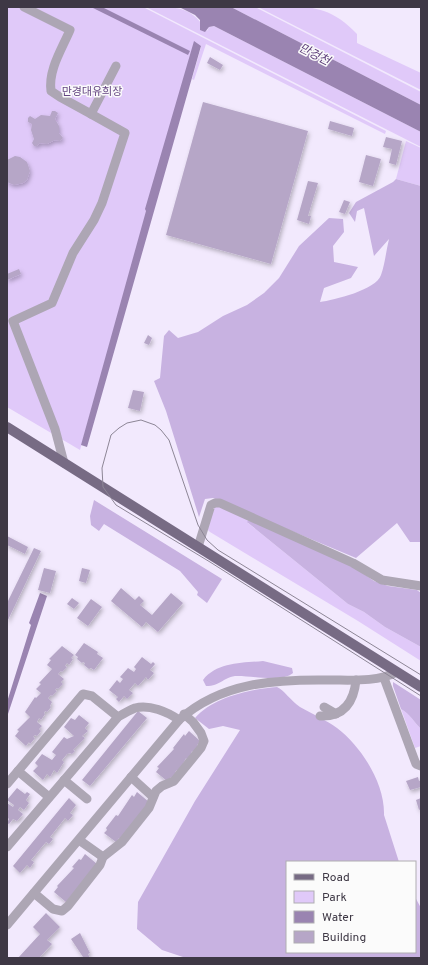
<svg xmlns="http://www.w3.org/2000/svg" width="428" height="965" font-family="Overpass,'Noto Sans KR',sans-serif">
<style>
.green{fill:#e0c9f9}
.forest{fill:#c8b2e1}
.water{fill:#9a84b1}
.building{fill:#b6a6c7;filter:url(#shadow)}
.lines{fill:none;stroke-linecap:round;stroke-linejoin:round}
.minor{stroke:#ada6b4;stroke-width:9}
.major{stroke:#776b84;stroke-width:10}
.tram{stroke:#8d8696;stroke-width:1}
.labels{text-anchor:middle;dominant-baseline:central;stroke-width:3;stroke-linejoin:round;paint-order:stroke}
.park-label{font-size:11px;fill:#644582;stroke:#fbfbfb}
.water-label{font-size:12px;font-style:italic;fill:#5d3e79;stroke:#fbfbfb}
</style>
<defs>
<filter id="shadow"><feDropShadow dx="1.5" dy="2.5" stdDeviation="2" flood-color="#0004"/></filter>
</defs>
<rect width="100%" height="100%" fill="#f2e9fd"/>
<g class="green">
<polygon points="7,7 143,7 386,131 385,134 206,44 194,80 192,79 201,47 194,45 80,450 7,407"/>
<path d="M146 7C174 7 190 4 207 31L209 27 214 26 421 132V147Z"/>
<polygon points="231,7 255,7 421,92 421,105"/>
<path d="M258 7C300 7 325 0 357 34V43L421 73V90Z"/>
<polygon points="406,141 421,148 421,186 396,179"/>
<polygon points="216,504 249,520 248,523 348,604 364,612 385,627 421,647 421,661 358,621 210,532 207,529 207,523"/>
<path d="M401 709C410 714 414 722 421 729V746L415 748Z"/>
</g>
<g class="forest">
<path d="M396 179 421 186V542H410L397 523 356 558 213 498 205 499 199 517 166 411 154 381 160 378 164 336 169 330 178 338 198 332 223 316 247 305 264 293 279 278 299 246 329 218 343 219 344 232 333 246 334 262 358 267 351 278 324 288 320 302C334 300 376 290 381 275 385 264 386 251 389 239L374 256 364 208 357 211 355 222 349 213 356 202 393 182Z"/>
<polygon points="94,500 222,579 207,603 197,595 198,592 180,571 104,524 99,531 91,525 90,516"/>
<polygon points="249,520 351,565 374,581 388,586 417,590 421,593 421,647 385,627 364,612 348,604 247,522"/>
<path d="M263 661 292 668 293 673C282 683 249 675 235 676 222 678 221 686 206 686L203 680C217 662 242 663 263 661Z"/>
<path d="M393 682 421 700V729C414 722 410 714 401 709L393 686Z"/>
<path d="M277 687C284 690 291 701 300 707 312 714 326 720 337 728 362 747 385 784 384 815L399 862H287V952H415V897L421 908V958H186L162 950 137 929 138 902 195 801 240 730 223 726 209 729 195 718C213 697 251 689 277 687Z"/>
</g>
<g class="water">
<polygon points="91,7 102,7 190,51 188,55"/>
<polygon points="179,7 231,7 421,105 421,132 214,26 209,27 205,32 200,30 200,20 195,15"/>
<polygon points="194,41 201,46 87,447 81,445 146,211 145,209"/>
<polygon points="40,593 47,596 7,717 7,702 31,625 29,623"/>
</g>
<g class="building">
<polygon points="210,57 223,65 220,70 207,63"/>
<polygon points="203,102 308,131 271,264 166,235"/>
<polygon points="52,111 55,111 58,113 55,119 59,126 59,133 63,138 60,141 55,140 47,144 40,143 37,146 34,146 32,143 34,139 31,130 32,124 28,122 28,118 30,116 35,119 41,115 50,116"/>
<polygon points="330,121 354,128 352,136 328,129"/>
<polygon points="386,137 402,141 396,165 389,163 392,149 383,147"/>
<polygon points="366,155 381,159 373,186 359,182"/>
<polygon points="15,156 20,157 27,162 30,171 27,180 23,183 14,185 7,182 7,160"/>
<polygon points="308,181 318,183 308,216 311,216 309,224 297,220"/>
<polygon points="344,200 350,202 345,214 339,212"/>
<polygon points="19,269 21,274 7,280 7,274"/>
<polygon points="148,335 152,338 149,345 144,343"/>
<polygon points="133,390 144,392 140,411 128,408"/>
<polygon points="7,536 28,547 25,554 7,545"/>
<polygon points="34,548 41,551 7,622 7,603"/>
<polygon points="44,568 56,571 50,593 38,590"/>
<polygon points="82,568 90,570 86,583 79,581"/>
<polygon points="121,588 135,600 139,596 144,601 140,605 152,615 171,593 183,603 158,632 146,622 142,627 111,601"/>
<polygon points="72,598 79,603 74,609 67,604"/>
<polygon points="91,599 102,607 88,626 77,618"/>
<polygon points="84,643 98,652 97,654 103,658 94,670 91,668 89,669 84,665 85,663 83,662 82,663 77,659 78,657 75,655"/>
<polygon points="62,646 74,655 71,658 73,659 69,665 67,663 65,666 67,667 62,672 61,671 58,674 64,679 61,682 63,684 58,689 57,688 55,690 57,691 52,696 51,695 48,698 52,702 50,706 51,707 47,712 45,711 44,713 45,714 41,720 39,718 37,722 42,726 39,729 41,731 37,736 35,735 33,737 35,738 30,744 29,742 26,746 15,736 19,731 17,730 30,717 25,712 35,697 36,698 41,693 36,689 41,684 39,683 52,669 47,665 51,660 49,659"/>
<polygon points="142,657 151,664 153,662 155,664 150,670 154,673 148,680 146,677 138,686 135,683 129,690 133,693 127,699 124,696 119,702 116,699 118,697 109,690 117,680 120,683 123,679 120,677 128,668 134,672 136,669 134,667"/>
<polygon points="138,711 147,718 90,786 82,780"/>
<polygon points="79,715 89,723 85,728 88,731 82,736 85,738 73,750 75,751 72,754 70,753 67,754 62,760 64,762 57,773 54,770 50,777 47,774 43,780 33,771 38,766 35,763 42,754 52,760 56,755 52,752 64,737 67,739 74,736 64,727 71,718 75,720"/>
<polygon points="189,731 200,741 197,745 198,747 194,752 192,751 191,753 192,754 188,760 186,758 179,771 177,770 175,772 177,773 172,779 171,777 167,781 156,772 159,768 157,767 174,749 173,748 184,734 185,736"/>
<polygon points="418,777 419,781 421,780 421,787 410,790 406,781"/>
<polygon points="17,788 25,794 27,792 30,794 26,800 29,803 24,810 20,807 18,810 23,814 17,821 13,819 9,824 7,823 9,819 7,817 7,803 13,807 14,805 7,800"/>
<polygon points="137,792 149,802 121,840 119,838 116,842 104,833 107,830 106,828 116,815 118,816 132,795 134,797"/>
<polygon points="69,798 76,805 70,813 73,815 68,821 65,818 50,837 53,839 49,844 46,842 31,860 34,862 30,868 27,865 20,873 13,866"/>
<polygon points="421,798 421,809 419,810 416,800"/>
<polygon points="85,854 97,864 66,902 54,892 58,887 57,886 74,868 72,867 79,859 81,860"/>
<polygon points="46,913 60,927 47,940 52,944 39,958 18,958 40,934 33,927"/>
<polygon points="80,933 90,953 88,954 90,958 83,957 71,939"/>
</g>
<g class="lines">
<g class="minor">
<path d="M24 7 70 30C62 49 48 70 51 91L60 97 91 114"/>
<polyline points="64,463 55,429 13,321 52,303 73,253 94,220 102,203 125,133 91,114 116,66"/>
<polyline points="198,547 211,505 215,503 220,503 353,563 382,580 421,586"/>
<polyline points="384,678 416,764 421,766"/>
<polyline points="324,707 336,714"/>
<path d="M320 716C344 717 354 702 356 680"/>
<polyline points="18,771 49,797"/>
<polyline points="131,777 153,797"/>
<polyline points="64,780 87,799"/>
<polyline points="7,784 83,694 92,696 118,717"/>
<polyline points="79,840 103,857"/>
<path d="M7 847 118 717C123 714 130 710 135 708 149 704 168 712 179 720"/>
<polyline points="34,893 53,909 62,911 68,906 100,865 103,857 122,842 149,808 156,791 162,786 174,781 201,748 204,741 201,733 193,722 184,714"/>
<path d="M7 925 179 720C221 682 276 679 331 680 352 680 377 682 397 672"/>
</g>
<polyline class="major" points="7,427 421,687"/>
<polyline class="tram" points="421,675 218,550 207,540 198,525 169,440 161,430 155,425 141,420 127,423 119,428 111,435 102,468 103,487 116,505 210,562 421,696"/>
</g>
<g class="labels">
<g class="park-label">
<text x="92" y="92">만경대유희장</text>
</g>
<g class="water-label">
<text transform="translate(314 55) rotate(27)">만겅천</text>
</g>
</g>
<rect width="428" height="965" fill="none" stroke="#3e3845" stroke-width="16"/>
<rect x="286" y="861" width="130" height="92" fill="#fbfbfb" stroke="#afadb2"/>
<rect x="294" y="874" width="20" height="6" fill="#776b84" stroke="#afadb2"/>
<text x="322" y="881" font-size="12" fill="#3e3845">Road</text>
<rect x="294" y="891" width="20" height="12" fill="#e0c9f9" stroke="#afadb2"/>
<text x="322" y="901" font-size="12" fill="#3e3845">Park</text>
<rect x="294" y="911" width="20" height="12" fill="#9a84b1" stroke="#afadb2"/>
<text x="322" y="921" font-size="12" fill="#3e3845">Water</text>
<rect x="294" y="931" width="20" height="12" fill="#b6a6c7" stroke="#afadb2"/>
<text x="322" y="941" font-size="12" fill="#3e3845">Building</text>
</svg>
